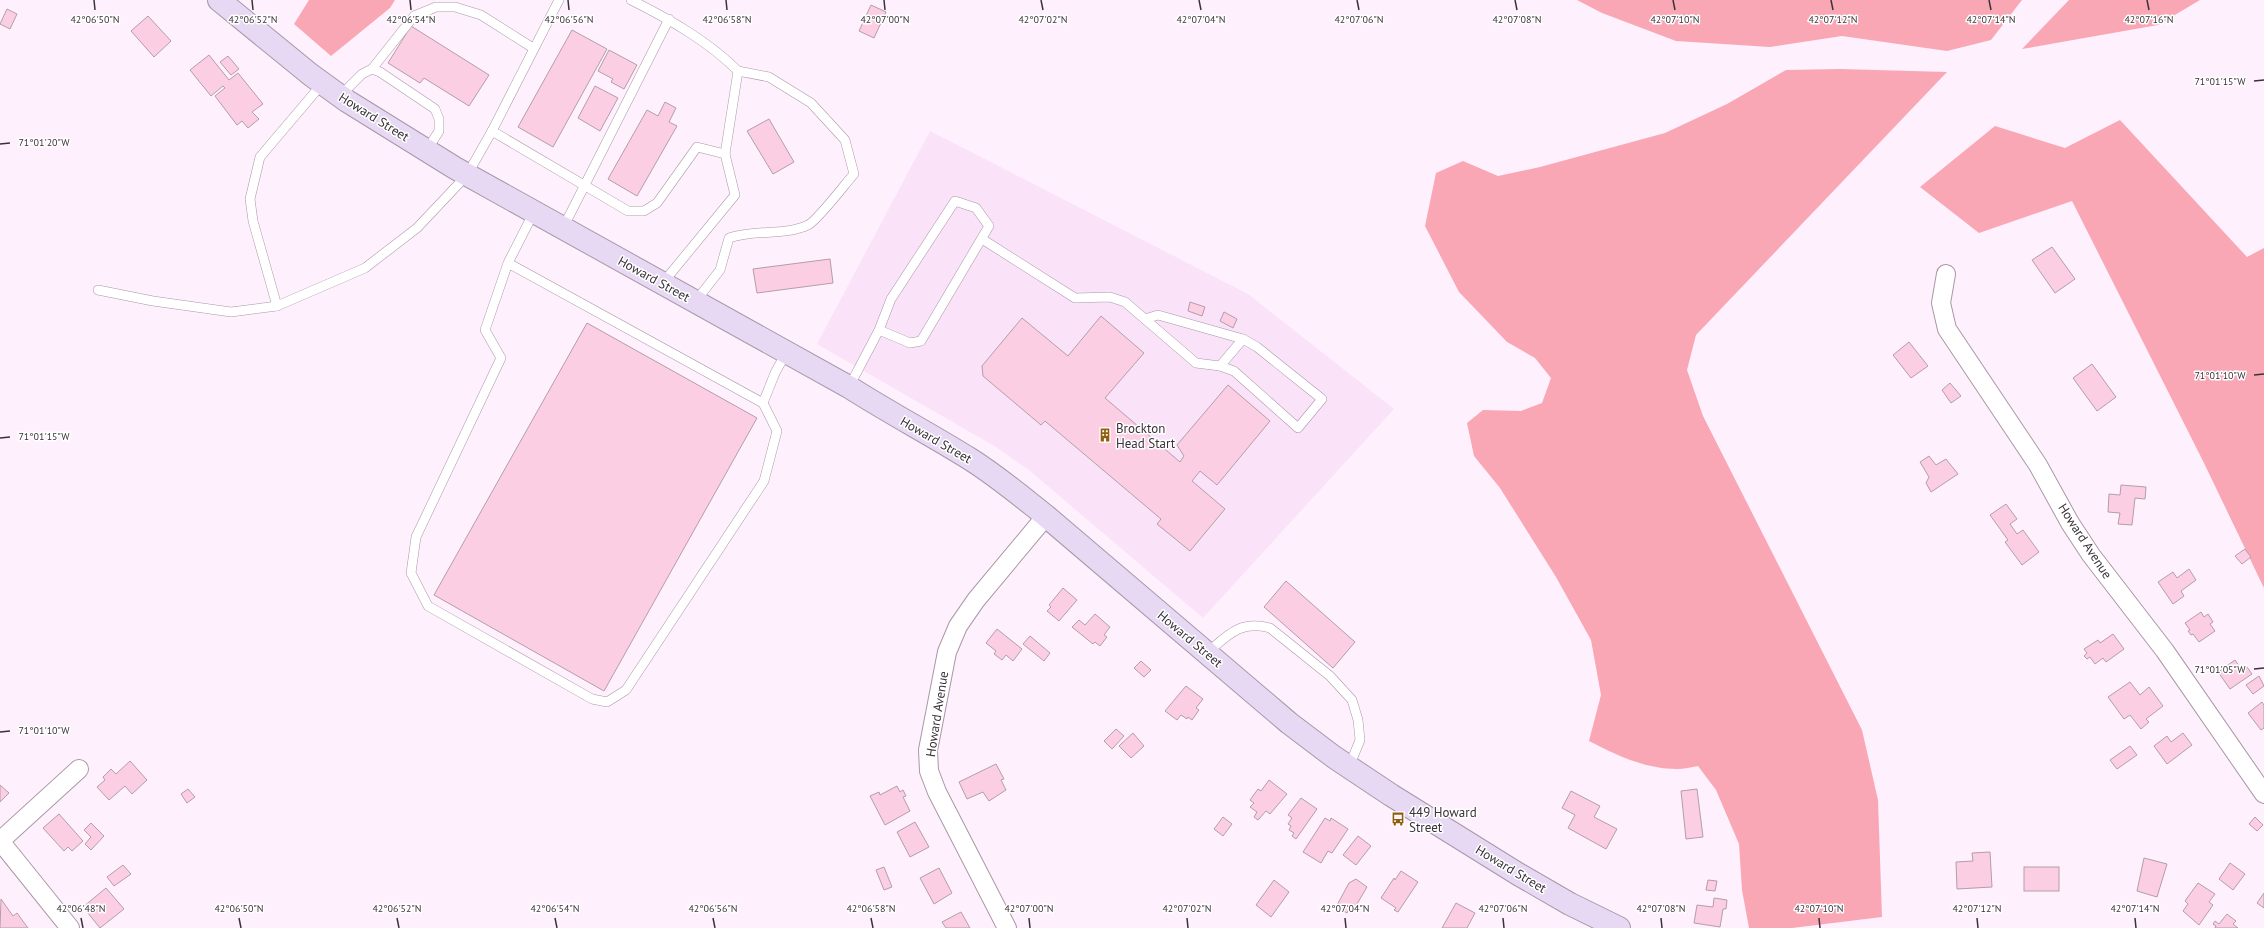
<svg xmlns="http://www.w3.org/2000/svg" width="2264" height="928" font-family="'PT Sans',sans-serif">
<style>
.built{fill:#fae2f8}
.forest{fill:#f9a7b4}
.building{fill:#fccee3;stroke:#b39ea7}
.lines{fill:none;stroke-linecap:round;stroke-linejoin:round}
.lane-casing{stroke:#a998a7;stroke-width:10}
.street-casing{stroke:#a998a7;stroke-width:20}
.secondary-casing{stroke:#a998a7;stroke-width:24}
.lane{stroke:#fff;stroke-width:9}
.street{stroke:#fff;stroke-width:18}
.secondary{stroke:#e7d8f3;stroke-width:22}
.ticks{fill:none;stroke:#393239;stroke-width:1.5}
.labels{text-anchor:middle;dominant-baseline:central;stroke-width:3;stroke-linejoin:round;paint-order:stroke}
.street-label{font-size:13px;fill:#393239;stroke:#fff}
.poi-label{font-size:13px;fill:#393239;stroke:#fff;text-anchor:start}
.ticks-label{font-size:10px;text-anchor:middle;fill:#393239;stroke:#fff;stroke-width:3;stroke-linejoin:round;paint-order:stroke}
</style>
<rect width="100%" height="100%" fill="#fff0fd"/>
<polygon class="built" points="930,131 1248,294 1394,409 1203,618 1030,471 996,447 817,344"/>
<g class="forest">
<polygon points="309,0 395,0 390,8 331,56 294,24"/>
<polygon points="1577,0 2022,0 1991,40 1947,51 1842,36 1770,47 1676,41 1602,13"/>
<polygon points="2069,0 2200,0 2158,25 2022,49"/>
<path d="M1840 69 1947 72 1696 335 1687 370 1703 416 1862 730 1878 800 1882 917 1792 928H1749L1742 890 1739 844 1716 790 1698 766C1691 767 1684 769 1677 769 1645 769 1616 755 1589 741L1601 695 1591 640 1556 577 1500 488 1474 456 1467 423 1483 410 1521 411 1542 403 1551 378 1535 358 1507 342 1459 292 1425 226 1436 173 1463 161 1498 176 1540 167 1665 133 1727 104 1786 70Z"/>
<polygon points="2120,120 2247,257 2264,248 2264,588 2203,461 2072,201 1979,233 1920,187 1995,126 2065,148"/>
</g>
<g class="building">
<polygon points="871,5 886,12 874,38 859,31"/>
<polygon points="7,9 17,14 10,29 0,24"/>
<polygon points="148,16 171,41 154,57 131,31"/>
<polygon points="411,26 489,75 469,106 424,78 420,83 388,63"/>
<polygon points="572,30 607,49 553,147 518,127"/>
<polygon points="609,50 637,65 624,89 611,82 613,79 598,71"/>
<polygon points="209,55 229,80 238,73 263,104 252,112 259,119 248,128 242,121 237,125 215,96 225,88 223,86 211,96 190,70"/>
<polygon points="228,56 239,69 231,75 220,62"/>
<polygon points="595,86 618,98 600,131 578,118"/>
<polygon points="665,102 676,108 669,122 677,126 637,196 608,179 647,110 658,116"/>
<polygon points="769,119 794,162 773,174 747,131"/>
<polygon points="2052,247 2075,279 2055,293 2032,260"/>
<polygon points="830,259 833,283 757,293 753,269"/>
<polygon points="1190,302 1205,307 1202,316 1188,311"/>
<polygon points="1224,312 1237,319 1233,328 1220,321"/>
<polygon points="1101,316 1144,353 1105,398 1180,462 1184,456 1177,445 1228,385 1270,421 1217,485 1200,471 1192,481 1225,509 1190,551 1157,524 1161,519 1045,421 1041,425 983,376 982,366 1022,318 1068,356"/>
<polygon points="587,323 757,418 604,691 434,595"/>
<polygon points="1909,342 1928,366 1911,378 1893,355"/>
<polygon points="2092,364 2116,397 2097,411 2073,378"/>
<polygon points="1950,383 1961,396 1951,403 1942,390"/>
<polygon points="1929,456 1936,465 1946,459 1958,474 1931,492 1926,483 1929,477 1920,462"/>
<polygon points="2121,485 2146,487 2145,499 2135,498 2132,525 2118,524 2120,513 2108,512 2109,494 2120,495"/>
<polygon points="2006,504 2017,519 2010,524 2017,534 2023,530 2039,552 2022,565 2005,542 2008,540 1990,515"/>
<polygon points="2245,549 2251,557 2242,564 2235,556"/>
<polygon points="2189,569 2196,580 2181,591 2184,596 2173,604 2158,582 2173,572 2177,578"/>
<polygon points="1286,581 1355,642 1333,668 1264,607"/>
<polygon points="1063,588 1077,600 1059,621 1047,611 1051,607 1049,605"/>
<polygon points="2201,612 2204,617 2208,614 2213,622 2210,624 2215,631 2199,642 2193,634 2191,635 2188,631 2190,630 2185,623"/>
<polygon points="1095,614 1110,627 1104,635 1107,637 1100,646 1095,642 1093,644 1072,627 1079,620 1085,625"/>
<polygon points="997,629 1022,649 1013,661 1006,655 1002,660 994,654 996,651 986,643"/>
<polygon points="2113,634 2124,649 2106,662 2103,658 2095,664 2090,657 2087,659 2084,656 2087,653 2084,649 2098,640 2100,643"/>
<polygon points="1030,636 1050,653 1044,661 1023,644"/>
<polygon points="2235,660 2242,670 2247,667 2252,674 2230,689 2218,672"/>
<polygon points="1141,661 1151,670 1144,677 1134,668"/>
<polygon points="2259,676 2264,686 2253,694 2246,685"/>
<polygon points="2130,682 2140,695 2149,687 2163,706 2146,719 2149,722 2141,729 2130,715 2124,719 2108,697"/>
<polygon points="1186,686 1203,699 1196,708 1199,710 1192,720 1188,717 1187,719 1181,715 1177,720 1165,711"/>
<polygon points="2262,702 2264,705 2264,728 2261,730 2248,713"/>
<polygon points="1116,729 1124,736 1112,749 1104,741"/>
<polygon points="1133,733 1144,746 1131,758 1119,746"/>
<polygon points="2183,733 2192,745 2167,764 2154,746 2167,736 2171,742"/>
<polygon points="2130,746 2137,755 2117,769 2110,760"/>
<polygon points="130,761 147,780 132,794 125,786 109,800 97,787 105,780 103,777 111,769 116,774"/>
<polygon points="996,764 1004,779 1001,780 1006,790 989,801 983,792 967,799 959,782"/>
<polygon points="1269,780 1287,794 1270,814 1266,811 1258,820 1254,817 1257,812 1250,807 1254,803 1250,800 1258,789 1261,791"/>
<polygon points="0,785 9,793 0,802"/>
<polygon points="897,786 900,792 903,790 906,796 903,797 910,811 885,825 870,796 879,792 880,795"/>
<polygon points="188,789 195,797 187,803 181,794"/>
<polygon points="1697,789 1703,837 1686,839 1681,791"/>
<polygon points="1571,791 1600,806 1594,817 1617,829 1606,849 1568,828 1575,815 1562,808"/>
<polygon points="1301,798 1317,809 1296,839 1292,836 1294,833 1289,830 1291,826 1288,824 1292,818 1288,815"/>
<polygon points="59,814 83,841 72,851 68,847 64,851 43,828"/>
<polygon points="1223,817 1232,824 1223,836 1214,829"/>
<polygon points="2255,817 2263,825 2257,831 2249,824"/>
<polygon points="1325,818 1330,821 1331,818 1348,829 1332,853 1328,851 1321,863 1303,852"/>
<polygon points="915,822 929,847 910,857 897,832"/>
<polygon points="91,823 104,836 91,850 85,844 91,837 84,830"/>
<polygon points="1358,836 1371,846 1356,865 1343,855"/>
<polygon points="1990,852 1992,887 1957,889 1956,862 1973,861 1972,853"/>
<polygon points="2144,858 2167,864 2157,897 2137,891"/>
<polygon points="2230,863 2245,874 2233,890 2219,879"/>
<polygon points="123,865 131,874 114,886 107,877"/>
<polygon points="884,867 892,887 884,890 876,870"/>
<rect x="2024" y="867" width="35" height="24"/>
<polygon points="939,868 952,893 934,904 920,878"/>
<polygon points="1401,871 1418,882 1398,912 1394,910 1396,908 1381,898 1394,878 1395,880"/>
<polygon points="1356,879 1367,887 1354,909 1350,907 1347,913 1336,907 1349,883"/>
<polygon points="1274,880 1289,892 1271,917 1256,905"/>
<polygon points="1708,880 1717,881 1715,891 1706,890"/>
<polygon points="2198,883 2215,894 2209,902 2213,905 2199,925 2183,911 2188,904 2185,901"/>
<polygon points="106,888 124,909 100,928 83,907"/>
<polygon points="2264,893 2264,908 2257,903"/>
<polygon points="1714,898 1727,900 1726,909 1723,909 1720,927 1694,923 1697,905 1713,907"/>
<polygon points="1,899 13,916 17,913 28,928 0,928"/>
<polygon points="1456,903 1475,913 1467,928 1442,928"/>
<polygon points="961,912 970,928 946,928 942,922"/>
<polygon points="2227,914 2236,921 2233,924 2238,928 2215,928 2216,926 2213,924 2215,921 2219,924"/>
</g>
<g class="lines">
<g class="lane-casing">
<g id="lane">
<path d="M631 0C669 19 708 41 738 71L725 154"/>
<polyline points="372,69 414,16 436,7 455,7 481,15 533,48"/>
<polyline points="340,96 362,74 372,69 380,72 435,109 439,119 439,131 427,150"/>
<polyline points="492,131 559,0"/>
<polyline points="563,228 669,19"/>
<polyline points="982,239 1075,298 1110,297 1125,302 1196,363 1220,366 1234,371 1298,428 1322,399 1257,347 1243,339 1158,315 1145,319"/>
<polyline points="508,263 763,403 777,431 764,481 626,690 607,702 592,699 428,606 411,573 416,537 501,358 485,330 508,263 534,212"/>
<polyline points="98,290 153,301 231,312 277,306 365,268 417,228 467,175 492,131 628,211 644,211 657,203 697,147 725,154 735,195 662,284"/>
<path d="M695 302 720 270 729 238C755 229 785 236 808 225 817 221 845 184 854 174L845 140 811 103 769 77 738 71"/>
<polyline points="277,306 253,221 250,199 260,157 322,84"/>
<polyline points="1220,366 1243,339"/>
<polyline points="849,387 879,330 891,299 955,201 976,208 989,226 921,341 910,343 879,330"/>
<polyline points="763,403 775,373 786,353"/>
<path d="M1207 653C1228 635 1240 620 1270 628L1330 676 1352 700 1358 720 1360 740 1349 767"/>
</g>
</g>
<g class="street-casing">
<g id="street">
<polyline points="1946,274 1941,303 1947,329 2038,465 2070,523 2091,555 2165,651 2264,794"/>
<polyline points="0,841 70,928"/>
<polyline points="0,841 79,769"/>
<polyline points="1007,928 937,792 929,771 928,750 947,652 958,626 976,600 1046,516"/>
</g>
</g>
<g class="secondary-casing">
<path id="secondary" d="M219 0 311 75 347 101 455 168 849 387C888 412 930 434 970 459 997 476 1021 496 1046 516L1289 723 1334 757 1391 795 1518 874 1570 904 1619 928"/>
</g>
<use href="#lane" class="lane"/>
<use href="#street" class="street"/>
<use href="#secondary" class="secondary"/>
</g>
<path class="ticks" d="M94 0 95 10M252 0 253 10M410 0 411 10M568 0 569 10M726 0 727 10M884 0 885 10M1041 0 1043 10M1199 0 1201 10M1357 0 1359 10M1515 0 1517 10M1673 0 1675 10M1831 0 1833 10M1989 0 1991 10M2147 0 2149 10M2254 81 2264 80M0 144 10 143M2254 375 2264 374M0 438 10 437M2254 669 2264 668M0 732 10 731M81 918 83 928M239 918 241 928M397 918 399 928M555 918 557 928M713 918 715 928M871 918 873 928M1029 918 1030 928M1187 918 1188 928M1345 918 1346 928M1503 918 1504 928M1661 918 1662 928M1819 918 1820 928M1977 918 1978 928M2135 918 2136 928"/>
<defs>
<g id="building-bare" transform="scale(1.08)"><path d="M-4-6H4V6H1V3H-1V6H-4ZM-2.5-4.3h1.7v1.8h-1.7ZM.8-4.3h1.7v1.8H.8ZM-2.5-1h1.7V.8h-1.7ZM.8-1h1.7V.8H.8Z" fill="#915d10" stroke="#fff" stroke-width="2.5" paint-order="stroke"/></g>
<g id="bus-bare" transform="scale(1.08)"><path d="M-5-6H5V4H4V6H2V4H-2V6H-4V4H-5ZM-3.5-4V0h7V-4ZM-3.5 1.2v1.5H-2V1.2ZM2 1.2v1.5H3.5V1.2Z" fill="#915d10" stroke="#fff" stroke-width="2.5" paint-order="stroke"/></g>
</defs>
<g fill-rule="evenodd">
<use href="#building-bare" x="1105" y="435"/>
<use href="#bus-bare" x="1398" y="819"/>
</g>
<g class="labels">
<g class="street-label">
<text transform="translate(374 117) rotate(32)">Howard Street</text>
<text transform="translate(654 279) rotate(29)">Howard Street</text>
<text transform="translate(936 440) rotate(30)">Howard Street</text>
<text transform="translate(2085 541) rotate(57)">Howard Avenue</text>
<text transform="translate(1190 639) rotate(40)">Howard Street</text>
<text transform="translate(937 714) rotate(-81)">Howard Avenue</text>
<text transform="translate(1511 869) rotate(31)">Howard Street</text>
</g>
<g class="poi-label">
<text x="1116" y="428">Brockton<tspan x="1116" dy="15">Head Start</tspan></text>
<text x="1409" y="812">449 Howard<tspan x="1409" dy="15">Street</tspan></text>
</g>
</g>
<g class="ticks-label">
<text x="2149" y="23">42°07'16"N</text>
<text x="95" y="23">42°06'50"N</text>
<text x="253" y="23">42°06'52"N</text>
<text x="411" y="23">42°06'54"N</text>
<text x="569" y="23">42°06'56"N</text>
<text x="727" y="23">42°06'58"N</text>
<text x="885" y="23">42°07'00"N</text>
<text x="1043" y="23">42°07'02"N</text>
<text x="1201" y="23">42°07'04"N</text>
<text x="1359" y="23">42°07'06"N</text>
<text x="1517" y="23">42°07'08"N</text>
<text x="1675" y="23">42°07'10"N</text>
<text x="1833" y="23">42°07'12"N</text>
<text x="1991" y="23">42°07'14"N</text>
<text x="2220" y="85">71°01'15"W</text>
<text x="44" y="146">71°01'20"W</text>
<text x="2220" y="379">71°01'10"W</text>
<text x="44" y="440">71°01'15"W</text>
<text x="2220" y="673">71°01'05"W</text>
<text x="44" y="734">71°01'10"W</text>
<text x="81" y="912">42°06'48"N</text>
<text x="239" y="912">42°06'50"N</text>
<text x="397" y="912">42°06'52"N</text>
<text x="555" y="912">42°06'54"N</text>
<text x="713" y="912">42°06'56"N</text>
<text x="871" y="912">42°06'58"N</text>
<text x="1029" y="912">42°07'00"N</text>
<text x="1187" y="912">42°07'02"N</text>
<text x="1345" y="912">42°07'04"N</text>
<text x="1503" y="912">42°07'06"N</text>
<text x="1661" y="912">42°07'08"N</text>
<text x="1819" y="912">42°07'10"N</text>
<text x="1977" y="912">42°07'12"N</text>
<text x="2135" y="912">42°07'14"N</text>
</g>
</svg>
